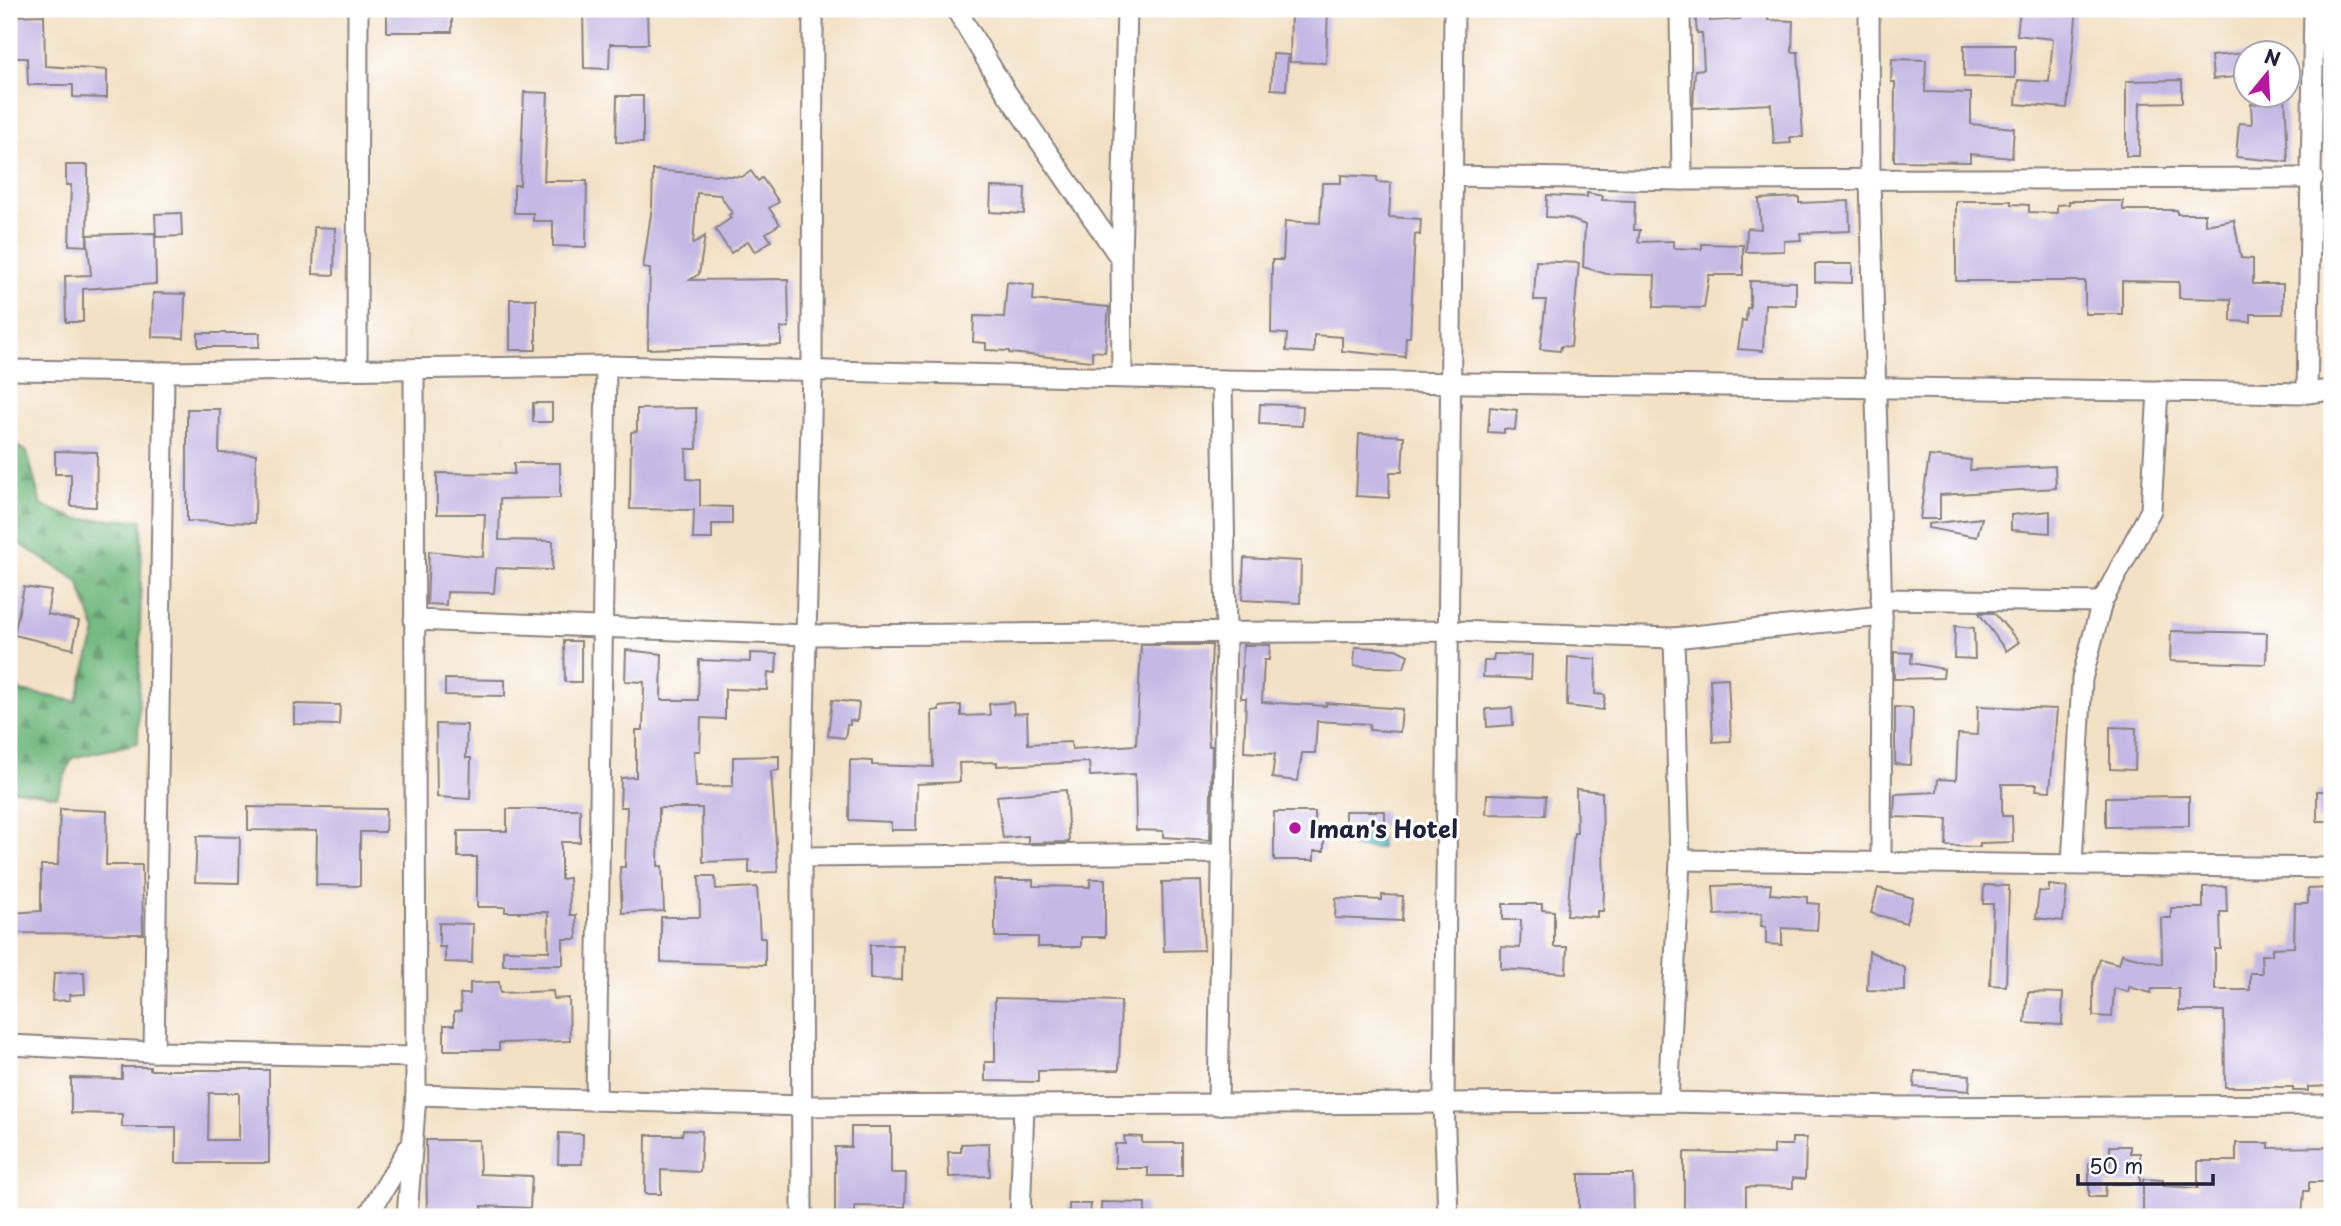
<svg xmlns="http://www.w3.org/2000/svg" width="2341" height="1226" font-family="'Playpen Sans',sans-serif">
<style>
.forest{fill:url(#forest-firs);stroke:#486c5c;stroke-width:2}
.water{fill:#4ebbc9;stroke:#386e82;stroke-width:2}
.building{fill:#c4b9e4;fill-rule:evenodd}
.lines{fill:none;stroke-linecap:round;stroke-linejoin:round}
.street-casing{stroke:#8a8280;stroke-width:23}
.street{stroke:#fff;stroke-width:19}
.poi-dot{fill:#b5179e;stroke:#fff;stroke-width:2.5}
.labels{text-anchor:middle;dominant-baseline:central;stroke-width:6;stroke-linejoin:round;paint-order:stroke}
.poi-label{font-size:24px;font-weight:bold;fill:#22223b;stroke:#fff;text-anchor:start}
</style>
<defs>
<pattern id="forest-firs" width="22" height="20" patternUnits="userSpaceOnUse" patternTransform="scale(1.75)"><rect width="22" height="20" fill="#6fb77d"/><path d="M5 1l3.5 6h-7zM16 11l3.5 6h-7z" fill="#5b9468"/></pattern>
</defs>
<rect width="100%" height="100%" fill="#fff"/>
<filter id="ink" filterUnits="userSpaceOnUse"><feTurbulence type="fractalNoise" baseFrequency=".0143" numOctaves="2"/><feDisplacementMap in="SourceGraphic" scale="14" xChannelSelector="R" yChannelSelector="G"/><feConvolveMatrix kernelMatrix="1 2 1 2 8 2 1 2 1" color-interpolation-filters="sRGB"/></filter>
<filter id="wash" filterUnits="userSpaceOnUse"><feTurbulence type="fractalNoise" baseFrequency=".00686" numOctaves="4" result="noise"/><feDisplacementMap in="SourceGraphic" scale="28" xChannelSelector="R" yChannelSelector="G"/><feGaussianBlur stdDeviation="1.57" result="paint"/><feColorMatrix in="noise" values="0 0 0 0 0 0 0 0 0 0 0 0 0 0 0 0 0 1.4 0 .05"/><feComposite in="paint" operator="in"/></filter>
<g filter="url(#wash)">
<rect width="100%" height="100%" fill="#f3e1c5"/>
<polygon class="forest" points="9,442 27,452 41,505 76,519 142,520 138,743 72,758 57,796 9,789 9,677 20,691 76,701 96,632 78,581 9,537"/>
<polygon class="water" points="1380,835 1381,848 1352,848 1352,836"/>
<g id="blocks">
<g class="building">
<rect x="387" y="9" width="65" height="23"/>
<polygon points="583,9 647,9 648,44 610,44 609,69 584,68"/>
<polygon points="1291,9 1328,9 1326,63 1290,62"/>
<polygon points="1739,9 1768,9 1768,20 1793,21 1792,52 1798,52 1803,137 1790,137 1791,143 1774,144 1771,104 1693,108 1695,70 1704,69 1702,33 1697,33 1695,11 1710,10 1710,21 1740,19"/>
<polygon points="2020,9 2077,9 2067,108 2016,104 2018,80 2049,82 2053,39 2017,35"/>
<polygon points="44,15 45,66 107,70 107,98 73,97 73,85 28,85 27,58 13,58 12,16"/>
<polygon points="1964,45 2015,45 2015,78 1964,77"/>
<polygon points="2246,53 2246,76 2213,79 2211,56"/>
<polygon points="1273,54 1288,55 1286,90 1271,89"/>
<polygon points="1892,59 1926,60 1925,92 1971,93 1971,124 2014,128 2012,158 1970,154 1970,162 1894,161 1895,82 1891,82"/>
<polygon points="2182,80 2182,102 2140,103 2139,156 2126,156 2126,81"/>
<polygon points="524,92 548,93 544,181 587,181 586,247 553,246 553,221 533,221 533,213 514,213 514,185 520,185"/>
<polygon points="2261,94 2285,94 2288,162 2236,157 2239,123 2252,124 2251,104 2261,103"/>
<polygon points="617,96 643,96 643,143 616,142"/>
<polygon points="66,165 88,165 87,246 69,245 71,185 66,185"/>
<polygon points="653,170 742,177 751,171 758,181 762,178 779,202 769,208 780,224 766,233 771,241 755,252 748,241 731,253 715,229 731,218 729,215 732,213 720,195 697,193 693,244 705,236 699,274 690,280 788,279 789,327 781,328 781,345 648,349 650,269 643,268 652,207"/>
<polygon points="1341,175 1377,177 1377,182 1391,183 1389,217 1421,219 1420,235 1415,234 1410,337 1406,337 1405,357 1342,351 1342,337 1314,335 1314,353 1286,351 1287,334 1271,333 1272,260 1283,260 1285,221 1320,223 1322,183 1341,183"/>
<polygon points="991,187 1025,188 1024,214 990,212"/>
<polygon points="1587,193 1603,196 1602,200 1635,201 1634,230 1640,230 1638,242 1673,241 1673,248 1702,249 1702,244 1743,245 1743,275 1709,275 1704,308 1654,307 1655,275 1607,274 1583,267 1585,225 1568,218 1546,217 1547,195 1587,197"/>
<polygon points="1799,197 1799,203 1849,201 1850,231 1800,233 1801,240 1784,241 1784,251 1746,252 1747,228 1761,229 1759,199"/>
<polygon points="1956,201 2011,201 2011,204 2029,205 2029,212 2057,213 2057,205 2069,204 2069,201 2123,201 2123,210 2177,210 2177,214 2205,214 2205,225 2234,220 2241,258 2253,259 2253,284 2283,284 2283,314 2251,314 2251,322 2231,321 2231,299 2179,298 2179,282 2122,281 2122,314 2085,314 2085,281 1956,281"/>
<polygon points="181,213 182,236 156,237 155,214"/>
<polygon points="314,227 335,228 334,275 313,274"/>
<polygon points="155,233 156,284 83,289 83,322 66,322 65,276 91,275 87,235"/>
<polygon points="1536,261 1579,263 1571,347 1561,346 1560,351 1540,349 1546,300 1534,300"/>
<polygon points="1815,264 1852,264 1852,283 1815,282"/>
<polygon points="1750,281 1796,282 1796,305 1765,304 1763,351 1738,349 1742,320 1746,321 1747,308 1750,308"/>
<polygon points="1007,282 1034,285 1033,300 1109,307 1105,352 1092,351 1092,361 1009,353 1009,351 986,350 986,343 973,342 974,316 1004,317"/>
<polygon points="153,293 185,294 184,338 152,337"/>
<rect x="510" y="299" width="26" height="51"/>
<polygon points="198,333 260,333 259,347 198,347"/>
<rect x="533" y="403" width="19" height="19"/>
<polygon points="1260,404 1303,406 1302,426 1259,424"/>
<polygon points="1490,407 1517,410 1515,430 1504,429 1504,433 1488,432"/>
<polygon points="696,408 697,449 686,449 687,479 700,480 700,506 732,507 732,524 712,524 712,539 693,539 694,510 630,509 631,432 637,431 637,409"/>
<polygon points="187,409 220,409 219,453 256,454 255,523 187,521"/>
<polygon points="1359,434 1404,436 1402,472 1390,472 1389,498 1356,496"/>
<polygon points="55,451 97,452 96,507 71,506 71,474 55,474"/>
<polygon points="1929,456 1971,460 1970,470 2055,466 2056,488 1940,495 1940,519 1920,519"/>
<polygon points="514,463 560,463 560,498 500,499 499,540 553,541 552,570 496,568 494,593 447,592 446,605 427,604 429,551 483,557 485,514 437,514 437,473 514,474"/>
<polygon points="2050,511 2050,533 2011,530 2011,515"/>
<polygon points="1982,518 1977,537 1928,528 1928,524"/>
<polygon points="1244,558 1301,561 1300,603 1242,600"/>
<polygon points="24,587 51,591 47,614 79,621 73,649 14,635"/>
<polygon points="1979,613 1994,613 2019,642 2006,651"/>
<polygon points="1955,626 1974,628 1975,659 1954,658"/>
<polygon points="2171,631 2267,633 2266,664 2170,661"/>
<polygon points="564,641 581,641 581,682 565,682"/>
<polygon points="1141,645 1212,645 1208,729 1209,746 1212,746 1210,840 1163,837 1163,831 1136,830 1135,774 1090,776 1089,762 997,766 997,762 959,763 960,782 917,784 916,830 891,830 891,822 849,820 850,760 872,761 872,765 933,767 932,711 939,710 939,707 961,705 961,716 990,715 989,704 1013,702 1014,714 1027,713 1028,744 1071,742 1072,749 1136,745"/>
<polygon points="1243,645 1270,645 1269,660 1264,660 1262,702 1326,706 1326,703 1402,709 1400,732 1369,730 1370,724 1317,721 1315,753 1302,753 1298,781 1272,778 1275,754 1244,752 1246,698 1241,698"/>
<polygon points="1355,647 1396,649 1408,655 1404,668 1354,666"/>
<polygon points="626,650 662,654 661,700 698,700 699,660 750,662 750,653 777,654 776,673 768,672 767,690 725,689 725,719 701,718 700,751 694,751 696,787 733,786 733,757 779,756 779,770 771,771 778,872 749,873 749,860 703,862 702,808 659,808 658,866 662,866 664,911 622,913 620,867 625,867 627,807 620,807 621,778 636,777 636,730 643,730 644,682 625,681"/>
<polygon points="1894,652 1912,653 1911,663 1944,669 1943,678 1894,679"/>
<polygon points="1494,654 1532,655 1531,679 1483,677 1484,661 1493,661"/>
<polygon points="1568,657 1596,659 1595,694 1605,695 1603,710 1567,706"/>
<polygon points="1728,678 1731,741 1713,742 1710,679"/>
<polygon points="445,679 505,680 505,696 445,695"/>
<polygon points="832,700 859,703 857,721 850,720 850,725 847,725 845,738 828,736"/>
<polygon points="294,704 340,705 339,725 294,724"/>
<polygon points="1978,706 2057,709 2050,791 2036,790 2037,784 2002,784 2002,816 2012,816 2013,842 1980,843 1980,847 1946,846 1947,819 1894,817 1895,794 1937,792 1938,779 1956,780 1958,734 1977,735"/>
<polygon points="1895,707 1912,708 1913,712 1911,765 1895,764"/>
<polygon points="1512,708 1513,725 1487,727 1486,709"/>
<polygon points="436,724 467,725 466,758 471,758 470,799 437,797"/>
<polygon points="2110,727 2136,728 2135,770 2110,769"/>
<polygon points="1576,789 1602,792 1604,893 1603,911 1597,911 1597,917 1567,915 1574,833 1577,833"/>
<polygon points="1066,790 1069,842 1028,843 1028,836 1003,838 997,796"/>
<rect x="2317" y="791" width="15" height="30"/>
<polygon points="1487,794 1546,796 1545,815 1486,814"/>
<polygon points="2189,796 2189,826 2106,827 2106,797"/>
<polygon points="248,807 386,809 385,832 360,832 360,886 316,885 317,831 248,830"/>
<polygon points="60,809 107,811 106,865 142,865 143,934 9,933 9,913 41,911 41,865 58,865"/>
<polygon points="507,809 580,809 580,842 561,842 561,879 569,878 570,915 576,915 577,939 563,939 563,965 503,965 503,950 549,951 548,912 505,912 505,907 477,907 477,857 458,857 458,831 507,831"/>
<rect x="1345" y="811" width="40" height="15"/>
<polygon points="1274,812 1315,812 1315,831 1324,831 1324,851 1314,851 1314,860 1274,860"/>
<polygon points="197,836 240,837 239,883 195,882"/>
<polygon points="699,876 715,876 716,889 757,887 760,938 765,938 765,965 661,962 661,917 700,917"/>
<polygon points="1090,879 1105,879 1105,937 1081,937 1081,947 1038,947 1038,937 995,937 995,880 1033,880 1033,886 1090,887"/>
<polygon points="1201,881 1204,950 1164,951 1162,882"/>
<polygon points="1771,884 1770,894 1807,897 1807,903 1819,904 1817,930 1782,928 1782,945 1766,944 1766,927 1761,926 1762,913 1715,915 1713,886"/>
<polygon points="1984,885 2009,886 2006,986 1990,985 1993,904 1983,904"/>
<polygon points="2049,885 2067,887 2063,921 2036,918 2039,891 2049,892"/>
<polygon points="2226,886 2227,912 2220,912 2221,949 2215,949 2215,990 2250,990 2250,973 2262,973 2261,955 2272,955 2272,948 2294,947 2295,903 2308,903 2308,889 2332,888 2332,1086 2308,1087 2308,1091 2293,1091 2293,1087 2225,1087 2224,1011 2179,1011 2179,989 2152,989 2151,993 2129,987 2128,992 2114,988 2112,1017 2093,1016 2093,982 2100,959 2119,964 2122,954 2162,964 2161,918 2171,918 2171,908 2203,908 2203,887"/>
<polygon points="1878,888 1913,898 1906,923 1871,913"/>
<polygon points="1382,895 1403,896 1402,921 1335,918 1336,898 1382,900"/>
<polygon points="1503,904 1542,904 1542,910 1554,911 1554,947 1567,947 1566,973 1501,969 1501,947 1520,948 1521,920 1503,920"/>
<polygon points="439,923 473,924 472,963 445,962 445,947 439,947"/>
<polygon points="870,945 903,945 902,980 870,979"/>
<polygon points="1869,951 1905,968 1905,991 1867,990"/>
<polygon points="84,972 85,994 69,995 70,1000 52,1001 54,973"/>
<polygon points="499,982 500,993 553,991 554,999 569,998 570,1041 499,1043 499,1050 444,1050 444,1025 454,1025 454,1012 461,1011 460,994 470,994 470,983"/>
<polygon points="2028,992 2063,993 2062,1025 2025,1023"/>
<polygon points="995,998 1121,1001 1119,1070 1038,1071 1038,1082 985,1081 985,1062 995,1062"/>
<path d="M122 1067H150V1070H269V1163H176V1127H122V1114L71 1113V1078L122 1079ZM209 1093H239V1140H208Z"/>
<polygon points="1915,1071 1970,1075 1969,1091 1914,1087"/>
<polygon points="851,1127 891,1127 891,1173 906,1173 905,1207 855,1206 855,1216 835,1216 835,1147 851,1147"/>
<polygon points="683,1130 702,1131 700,1172 661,1170 661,1194 645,1194 646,1135 682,1135"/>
<polygon points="559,1133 583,1134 582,1164 558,1164"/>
<polygon points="1124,1136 1142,1137 1142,1143 1182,1143 1182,1176 1148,1176 1148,1168 1115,1168 1115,1144 1125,1144"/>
<polygon points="1792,1138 1806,1138 1805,1179 1793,1178 1793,1188 1746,1187 1746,1215 1684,1216 1684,1152 1774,1154 1774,1145 1792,1145"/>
<polygon points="426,1140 479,1140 480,1174 532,1176 530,1208 482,1206 482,1212 427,1212"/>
<polygon points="989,1143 990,1176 949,1177 948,1152 961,1152 961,1144"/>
<polygon points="2236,1143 2269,1143 2269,1148 2332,1147 2332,1182 2309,1182 2309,1191 2304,1191 2302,1217 2143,1217 2143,1179 2163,1180 2163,1186 2198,1188 2198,1161 2236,1161"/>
<polygon points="2110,1146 2130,1146 2130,1153 2140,1153 2140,1184 2106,1184 2105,1197 2089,1197 2089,1164 2110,1165"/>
<polygon points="1579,1174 1633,1174 1634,1217 1579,1217"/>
<polygon points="1101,1202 1145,1203 1145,1216 1101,1216"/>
<polygon points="1069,1204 1091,1204 1090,1217 1069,1217"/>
</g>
</g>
</g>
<g filter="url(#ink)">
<use href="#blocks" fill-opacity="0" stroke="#8a8280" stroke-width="2"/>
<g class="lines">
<g class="street-casing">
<g id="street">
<polyline points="956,9 1006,92 1121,259"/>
<polyline points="1680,9 1682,180"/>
<polyline points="1869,9 1870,180 1882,616 1881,860"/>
<polyline points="1452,176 1682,180 2313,178"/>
<polyline points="357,369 358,9"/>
<polyline points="9,370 164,372 606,366 1222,380 2307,393 2332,390"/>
<polyline points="1122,377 1121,259 1127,9"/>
<polyline points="2307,393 2314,9"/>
<polyline points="1881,599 2102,602"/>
<polyline points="414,620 806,635 1450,631 1674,638 1882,616"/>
<polyline points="801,857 1223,853"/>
<polyline points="1680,860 2332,868"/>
<polyline points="2072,864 2082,679 2102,602 2151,510 2158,391"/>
<polyline points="9,1045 154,1052 416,1057"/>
<polyline points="154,1052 164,372"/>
<polyline points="416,1095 804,1106 1668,1102 1900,1107 2332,1105"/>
<polyline points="596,1099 606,366"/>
<polyline points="1668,1102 1680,860 1674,638"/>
<polyline points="1218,1105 1226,632 1222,380"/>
<polyline points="367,1217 408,1149"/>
<polyline points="407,1217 416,1095 414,369"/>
<polyline points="802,1217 801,857 812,373 813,9"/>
<polyline points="1020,1217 1024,1105"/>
<polyline points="1448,1217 1444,1103 1454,9"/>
</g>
</g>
<use href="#street" class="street"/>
</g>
</g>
<circle class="poi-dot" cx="1295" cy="828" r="7"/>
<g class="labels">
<g class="poi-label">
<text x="1309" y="828">Iman's Hotel</text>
</g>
</g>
<rect width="2341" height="1226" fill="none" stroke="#fff" stroke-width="35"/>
<g transform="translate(2267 74) rotate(18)"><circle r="33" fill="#ffffff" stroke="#a7a7b1" stroke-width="2"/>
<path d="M0-5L12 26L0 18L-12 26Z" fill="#b5179e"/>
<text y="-10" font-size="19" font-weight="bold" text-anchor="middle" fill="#22223b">N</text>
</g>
<path d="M2078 1174v10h135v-10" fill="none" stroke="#22223b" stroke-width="3.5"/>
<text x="2089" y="1174" font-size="21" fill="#22223b" stroke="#ffffff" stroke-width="5" paint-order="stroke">50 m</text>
</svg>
